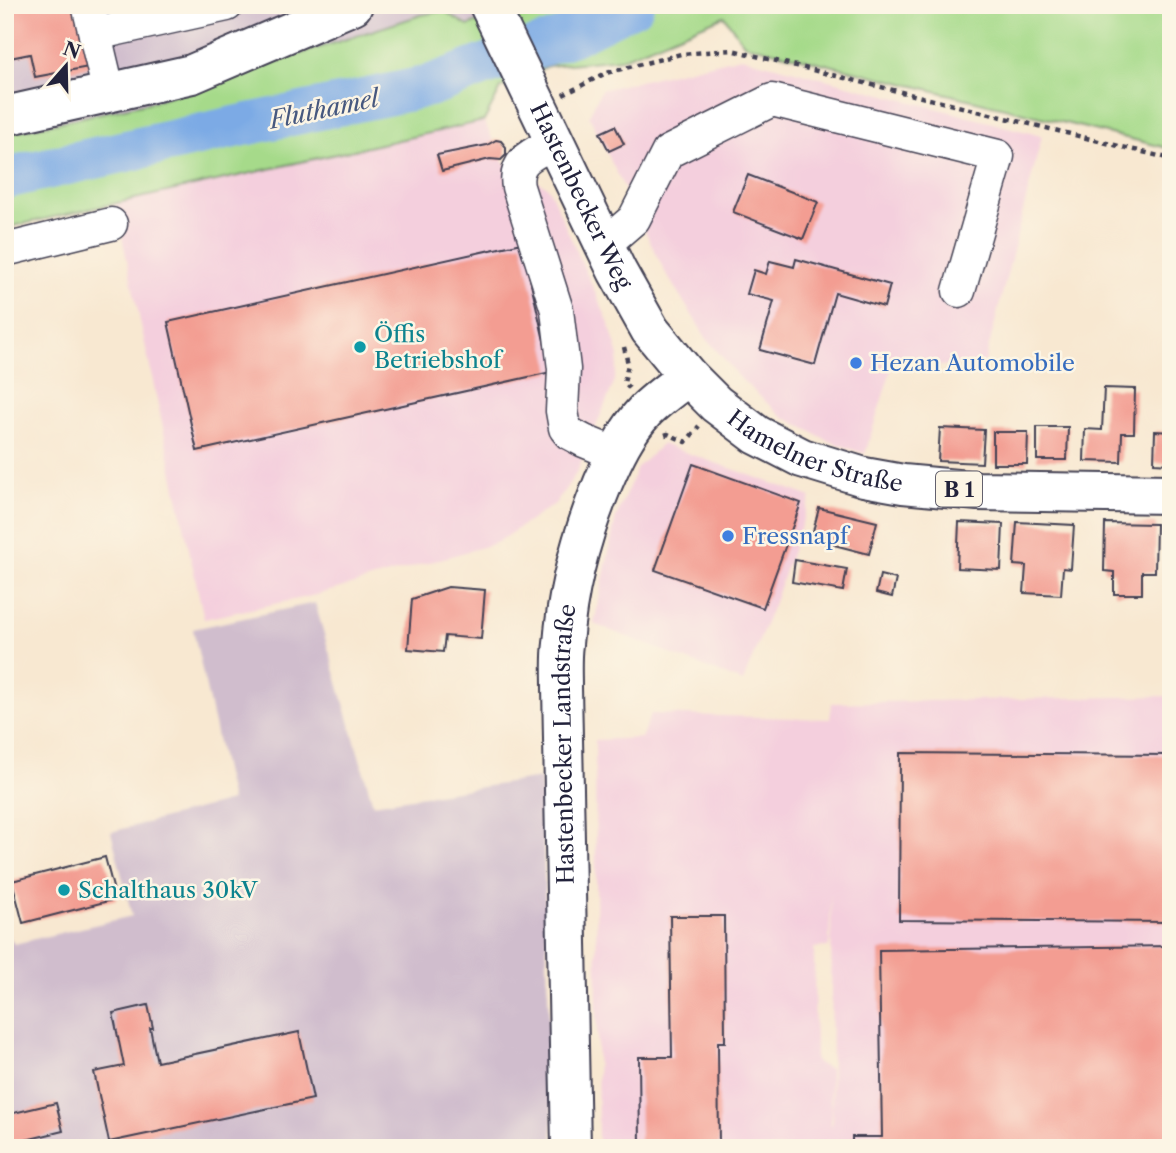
<svg xmlns="http://www.w3.org/2000/svg" width="1176" height="1153" font-family="'Libre Caslon Text',serif">
<style>
.built{fill:#f4cfdd;fill-rule:evenodd}
.industrial{fill:#d0bdcd}
.green{fill:#a6da8a;stroke:#647e62;stroke-width:2}
.lines{fill:none;stroke-linecap:round;stroke-linejoin:round}
.river{stroke:#7baae5;stroke-width:42}
.building{fill:#f39d92}
.minor-casing{stroke:#424052;stroke-width:35}
.major-casing{stroke:#424052;stroke-width:42}
.path{stroke:#424052;stroke-width:4.5;stroke-dasharray:5 5;stroke-linecap:butt}
.minor{stroke:#fff;stroke-width:32}
.major{stroke:#fff;stroke-width:38}
.culture-dot{fill:#0f9aa8;stroke:#fcf5e5;stroke-width:2.5}
.shop-dot{fill:#3f7fe0;stroke:#fcf5e5;stroke-width:2.5}
.labels{text-anchor:middle;dominant-baseline:central;stroke-width:5;stroke-linejoin:round;paint-order:stroke}
.shield{fill:#fcf5e5;stroke:#63616e;stroke-width:2}
.shield-label{font-size:21px;font-weight:bold;fill:#22223b}
.street-label{font-size:23px;fill:#22223b;stroke:#fcf5e5}
.culture-label{font-size:23px;fill:#0d838f;stroke:#fcf5e5;text-anchor:start}
.shop-label{font-size:23px;fill:#366cbe;stroke:#fcf5e5;text-anchor:start}
.water-label{font-size:24px;font-style:italic;fill:#46587f;stroke:#fcf5e5}
</style>
<rect width="100%" height="100%" fill="#fcf5e5"/>
<filter id="ink" filterUnits="userSpaceOnUse"><feTurbulence type="fractalNoise" baseFrequency=".0143" numOctaves="2"/><feDisplacementMap in="SourceGraphic" scale="14" xChannelSelector="R" yChannelSelector="G"/><feConvolveMatrix kernelMatrix="1 2 1 2 8 2 1 2 1" color-interpolation-filters="sRGB"/></filter>
<filter id="wash" filterUnits="userSpaceOnUse"><feTurbulence type="fractalNoise" baseFrequency=".00686" numOctaves="4" result="noise"/><feDisplacementMap in="SourceGraphic" scale="28" xChannelSelector="R" yChannelSelector="G"/><feGaussianBlur stdDeviation="1.57" result="paint"/><feColorMatrix in="noise" values="0 0 0 0 0 0 0 0 0 0 0 0 0 0 0 0 0 1.4 0 .05"/><feComposite in="paint" operator="in"/></filter>
<g filter="url(#wash)">
<rect width="100%" height="100%" fill="#f8e8d1"/>
<g class="built">
<polygon points="741,57 1042,136 985,362 928,367 895,357 865,454 829,441 780,415 741,379 707,339 665,272 589,116 601,90"/>
<polygon points="484,121 503,162 548,187 608,321 619,356 614,383 577,472 555,504 496,543 316,595 204,619 115,204"/>
<polygon points="662,444 811,497 773,605 743,682 594,624 616,517 637,468"/>
<path d="M1171 696V1148H598L595 740 641 738 651 714 830 719 832 703ZM831 891 832 1125 831 1126 830 1069 815 1062 814 948 829 947Z"/>
</g>
<g class="industrial">
<polygon points="5,5 520,5 468,26 444,11 421,15 151,102 5,134"/>
<polygon points="315,603 373,804 541,778 553,1148 5,1148 5,930 14,944 132,916 111,832 231,801 193,629"/>
</g>
<polygon class="green" points="520,5 1171,5 1171,149 744,44 724,16 621,59 548,66 501,88 484,121 5,228 5,134 151,102 421,15 444,11 468,26"/>
<g class="lines">
<polyline class="river" points="5,178 225,129 429,86 482,66 573,35 633,5"/>
</g>
<g id="blocks">
<g class="building">
<polygon points="83,5 94,66 35,77 30,54 5,59 5,6"/>
<polygon points="615,126 624,144 609,151 600,133"/>
<polygon points="496,140 501,141 506,147 506,155 501,160 490,159 442,171 437,155 487,145"/>
<polygon points="748,175 818,202 803,239 733,212"/>
<polygon points="522,243 551,372 197,451 168,322"/>
<polygon points="796,259 890,285 884,307 835,293 815,365 760,350 774,301 747,294 754,270 766,274 770,261 794,267"/>
<polygon points="1104,388 1135,389 1134,433 1122,433 1121,462 1084,461 1085,429 1102,430"/>
<polygon points="1037,427 1068,427 1067,460 1037,460"/>
<polygon points="940,428 984,430 982,463 938,461"/>
<polygon points="1155,431 1171,432 1171,464 1154,463"/>
<polygon points="993,432 1028,432 1027,464 993,464"/>
<polygon points="693,464 801,503 763,608 655,570"/>
<polygon points="819,508 877,522 869,554 811,539"/>
<polygon points="959,522 1003,524 1001,570 957,568"/>
<polygon points="1017,522 1074,525 1071,569 1063,568 1061,595 1024,593 1026,566 1014,565"/>
<rect x="1167" y="522" width="4" height="42"/>
<polygon points="1105,523 1156,524 1155,572 1142,572 1142,594 1114,594 1114,572 1104,571"/>
<polygon points="795,560 847,569 843,591 792,582"/>
<polygon points="880,575 896,579 892,597 876,593"/>
<polygon points="448,587 485,590 481,639 445,636 443,652 408,649 412,599"/>
<polygon points="900,753 1171,755 1171,922 899,920"/>
<polygon points="105,857 116,899 23,923 12,881"/>
<polygon points="670,916 724,916 725,1042 718,1042 719,1148 640,1148 639,1057 672,1057"/>
<polygon points="1171,946 1171,1148 852,1148 852,1137 882,1137 879,950"/>
<polygon points="148,1005 153,1028 150,1028 157,1062 299,1032 313,1099 109,1142 94,1072 124,1066 113,1013"/>
<polygon points="56,1103 63,1131 5,1145 5,1115"/>
</g>
</g>
</g>
<g filter="url(#ink)">
<use href="#blocks" fill-opacity="0" stroke="#424052" stroke-width="2"/>
<g class="lines">
<g class="minor-casing">
<g id="minor">
<polyline points="88,5 109,93"/>
<polyline points="95,34 227,5"/>
<path d="M556 142C535 153 513 159 518 187L557 310 564 369 562 411 565 428 569 433 584 441 616 454"/>
<polyline points="605,244 634,219 668,152 772,100 998,156 959,291"/>
<polyline points="5,250 111,224"/>
</g>
</g>
<g class="major-casing">
<g id="major">
<path id="s1" d="M489 5 617 271 650 330 688 376 716 404 757 435 802 458 864 477 903 484 978 491 1171 494"/>
<polyline points="5,116 192,74 353,5"/>
<path id="s2" d="M571 1148 562 687C562 672 561 658 563 644 567 589 582 534 603 483 614 457 626 431 646 410 658 398 674 387 688 376"/>
</g>
</g>
<g class="path">
<polyline points="563,95 606,73 681,54 732,50 1171,159"/>
<polyline points="624,347 628,364 624,383 629,388"/>
<polyline points="665,435 668,434 686,442 699,426"/>
</g>
<use href="#minor" class="minor"/>
<use href="#major" class="major"/>
</g>
</g>
<g class="culture-dot">
<circle cx="360" cy="347" r="7"/>
<circle cx="64" cy="890" r="7"/>
</g>
<g class="shop-dot">
<circle cx="856" cy="363" r="7"/>
<circle cx="728" cy="536" r="7"/>
</g>
<g class="labels">
<rect class="shield" x="936" y="471.5" width="46" height="35" rx="5"/>
<g class="shield-label">
<text x="959" y="489">B 1</text>
</g>
<g class="street-label">
<text stroke="none"><textPath href="#s1" startOffset="212">Hastenbecker Weg</textPath></text>
<text stroke="none"><textPath href="#s1" startOffset="574">Hamelner Straße</textPath></text>
<text stroke="none"><textPath href="#s2" startOffset="404">Hastenbecker Landstraße</textPath></text>
</g>
<g class="culture-label">
<text x="374" y="334">Öffis<tspan x="374" dy="26">Betriebshof</tspan></text>
<text x="78" y="890">Schalthaus 30kV</text>
</g>
<g class="shop-label">
<text x="870" y="363">Hezan Automobile</text>
<text x="742" y="536">Fressnapf</text>
</g>
<g class="water-label">
<text transform="translate(324 109) rotate(-12)">Fluthamel</text>
</g>
</g>
<rect width="1176" height="1153" fill="none" stroke="#fcf5e5" stroke-width="28"/>
<g transform="translate(66 66) rotate(20)" stroke="#fcf5e5" stroke-width="5" paint-order="stroke">
<path d="M0-5L12 26L0 18L-12 26Z" fill="#22223b"/>
<text y="-10" font-size="19" font-weight="bold" text-anchor="middle" fill="#22223b">N</text>
</g>
</svg>
